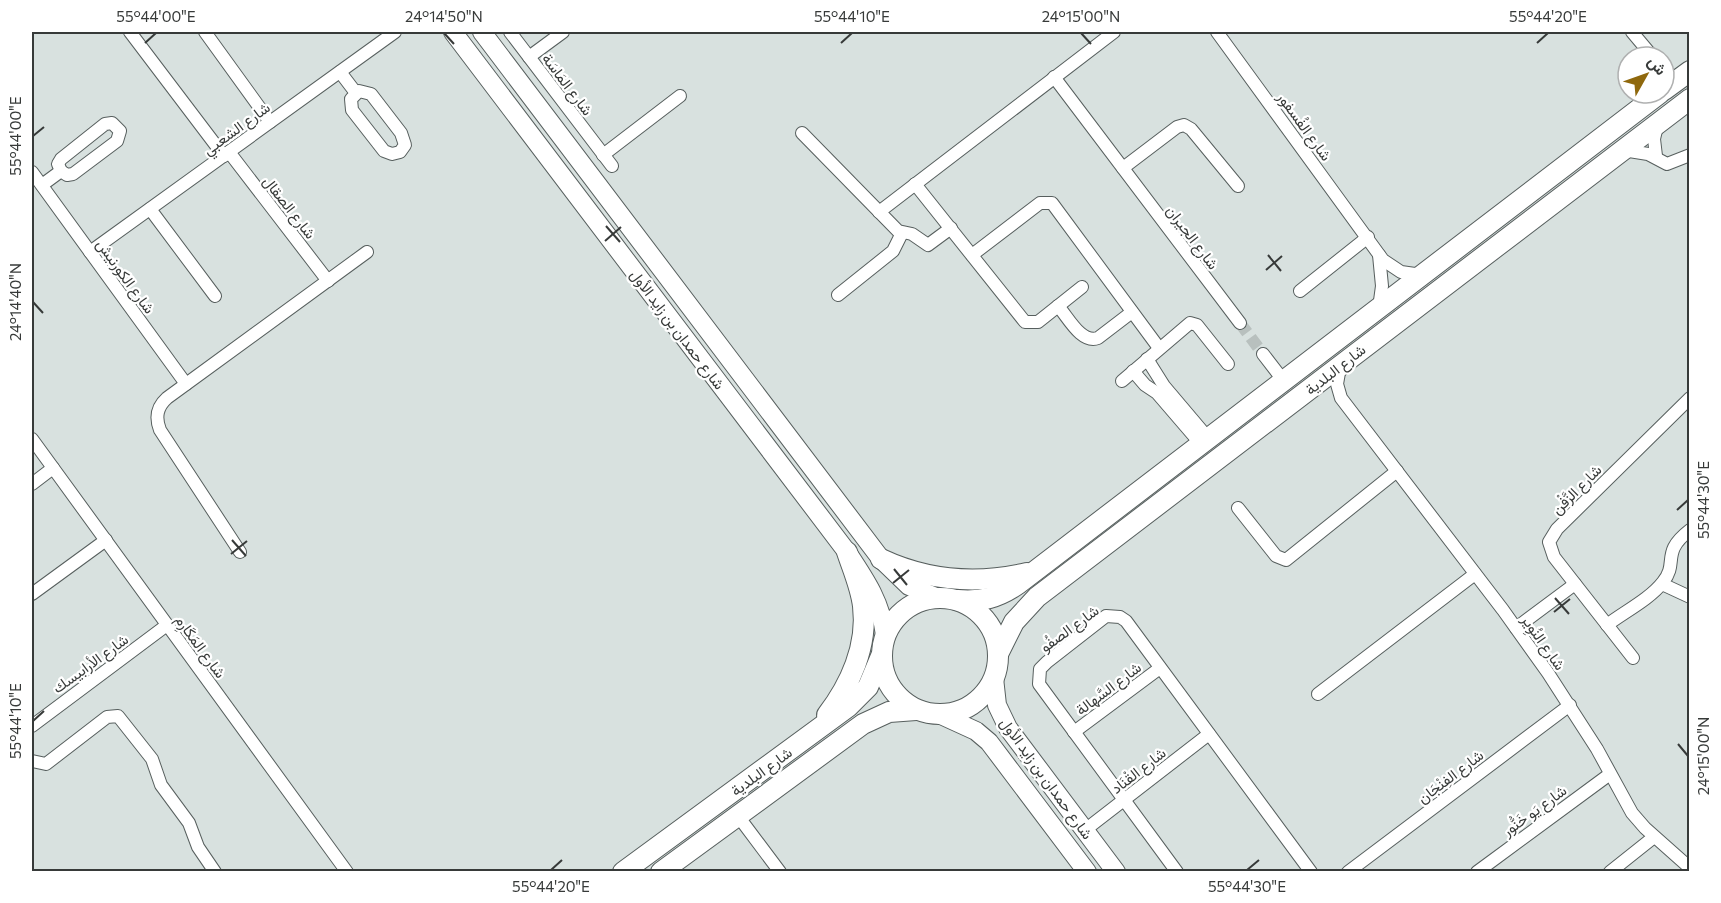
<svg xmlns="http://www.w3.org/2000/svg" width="1721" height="903" font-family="Commissioner,Vazirmatn,sans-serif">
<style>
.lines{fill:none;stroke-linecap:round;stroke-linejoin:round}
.minor-tunnel{stroke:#b8c0be;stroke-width:12;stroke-dasharray:12 6;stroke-linecap:butt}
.minor-casing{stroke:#575f5e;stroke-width:14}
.secondary-casing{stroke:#575f5e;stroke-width:20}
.primary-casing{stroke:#575f5e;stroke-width:22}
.minor{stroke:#fff;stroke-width:12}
.secondary{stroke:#fff;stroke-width:18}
.primary{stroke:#fff;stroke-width:20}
.ticks{fill:none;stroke:#373a39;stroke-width:2}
.labels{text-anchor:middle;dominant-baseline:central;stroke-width:4.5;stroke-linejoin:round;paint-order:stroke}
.street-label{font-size:15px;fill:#373a39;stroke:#fff}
.neatline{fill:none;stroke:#373a39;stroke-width:2}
.ticks-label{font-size:15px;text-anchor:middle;fill:#373a39}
</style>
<rect width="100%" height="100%" fill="#d8e1df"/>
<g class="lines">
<polyline class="minor-tunnel" points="1240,323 1263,354"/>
<g class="minor-casing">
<g id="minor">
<polyline points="130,32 224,156"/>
<polyline points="205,32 270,122"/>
<polyline points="510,32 612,166"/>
<polyline points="1217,32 1383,260 1401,272 1422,275"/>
<polyline points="1632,32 1653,57"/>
<polyline points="529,57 563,32"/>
<polyline points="1664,70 1674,82"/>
<polyline points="340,72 356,93"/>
<polyline points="1054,77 1240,323"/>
<polygon points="359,91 371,94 401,133 405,145 400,152 392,154 384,151 352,110 351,99"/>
<polygon points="112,123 120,131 117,141 73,174 67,175 61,171 58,164 61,159 105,124"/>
<polyline points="802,133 898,231 912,234 928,245 951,228"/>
<polyline points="1623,150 1648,154 1667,164 1690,155"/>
<polyline points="229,152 328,281"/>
<polyline points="603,155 680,96"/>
<polyline points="1656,156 1654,139 1658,122"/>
<polyline points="1123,168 1177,127 1184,125 1191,129 1238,186"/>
<polyline points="32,172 186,384"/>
<polyline points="915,184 1025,322 1038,322 1082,287"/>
<polyline points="42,185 61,171"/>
<polyline points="150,209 215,296"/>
<polyline points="879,212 1114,32"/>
<polyline points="90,252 395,32"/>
<polyline points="972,255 1040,203 1052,203 1159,348"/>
<polyline points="1300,291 1368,237"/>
<polyline points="838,295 893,251 902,233"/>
<path d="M1058 306C1068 317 1081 344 1098 338L1132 312"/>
<polyline points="1379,308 1382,286 1379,255"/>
<polyline points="1263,354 1283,380"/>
<polyline points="1147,359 1164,386 1208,438"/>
<polyline points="1340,367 1337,384 1341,398 1503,610 1548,673 1597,749 1632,813 1645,828 1690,868"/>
<polyline points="1133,371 1145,385 1157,393 1200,443"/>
<polyline points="1122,381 1190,323 1197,325 1228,364"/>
<polyline points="32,439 347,872"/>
<polyline points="32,484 53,468"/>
<polyline points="1238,508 1276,556 1286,560 1397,471"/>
<path d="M240 552 160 430C155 417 157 407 167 398L367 252"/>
<polyline points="1662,584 1690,597"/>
<polyline points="32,594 106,540"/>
<path d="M1607 625C1624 612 1650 599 1663 582 1679 562 1660 553 1690 530"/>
<polyline points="1516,628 1575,584"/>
<polyline points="1633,658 1554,557 1549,542 1557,529 1690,398"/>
<polyline points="1318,694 1475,574"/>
<polyline points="32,726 167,625"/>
<polyline points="1074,732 1160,668"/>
<polyline points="32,761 46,764 107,717 118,716 152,759 161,785 189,823 198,847 215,872"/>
<polyline points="738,816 780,872"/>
<polyline points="1085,830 1209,734"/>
<polyline points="1177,872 1039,684 1040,669 1047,662 1106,616 1120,617 1126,621 1311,872"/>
<polyline points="1348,872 1570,705"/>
<polyline points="1477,872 1610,774"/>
<polyline points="1610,872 1654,837"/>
</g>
</g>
<g class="secondary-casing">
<g id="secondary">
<path d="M453 32 847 552C865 579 881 602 885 635"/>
<polyline points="482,32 881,559 909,586 936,597"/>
<polyline points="994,678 997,705 1008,728 1116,872"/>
<polyline points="941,715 976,731 989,742 1087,872"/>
</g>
</g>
<g class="primary-casing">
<g id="primary">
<polyline points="1664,90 1690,71"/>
<path d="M881 559C928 581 975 585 1027 573"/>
<circle cx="940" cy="656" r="58"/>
<path d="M957 600C982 602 998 598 1018 584L1660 93"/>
<polyline points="998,654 1014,622 1037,597 1690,99"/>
<path d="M827 715C850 685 868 646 863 606 861 588 853 570 847 552"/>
<polyline points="623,872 848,707 868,687 881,656"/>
<polyline points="661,872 863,724 889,712 916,710"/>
</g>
</g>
<use href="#minor" class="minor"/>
<use href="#secondary" class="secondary"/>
<use href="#primary" class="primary"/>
</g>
<path class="ticks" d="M444 33 454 44M1081 33 1091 44M145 43 156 33M841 43 852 33M1537 43 1548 33M33 136 44 127M606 226 620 242M605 241 621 227M1268 255 1281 271M1266 270 1282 256M33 302 43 313M1677 510 1688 500M232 540 246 556M231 554 247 541M894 569 907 585M893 583 909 570M1555 598 1569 614M1554 612 1570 599M33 721 44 711M1678 744 1688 756M551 870 562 860M1247 870 1259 860"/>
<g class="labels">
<g class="street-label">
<text transform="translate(568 84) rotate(53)">شارع المَاسَة</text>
<text transform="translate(1305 126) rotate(54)">شارع الفُسفور</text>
<text transform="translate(236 128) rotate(-36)">شارع الشعبي</text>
<text transform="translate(290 207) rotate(52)">شارع الصقال</text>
<text transform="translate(1193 237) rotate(53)">شارع الجيران</text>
<text transform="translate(126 276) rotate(54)">شارع الكورنيش</text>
<text transform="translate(678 329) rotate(53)">شارع حمدان بن زايد الأول</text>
<text transform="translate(1335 369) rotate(-38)">شارع البلدية</text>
<text transform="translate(1576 489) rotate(-45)">شارع الزَّفْن</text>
<text transform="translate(1069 628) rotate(-36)">شارع الصفُو</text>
<text transform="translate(1544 642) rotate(55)">شارع النُوِير</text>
<text transform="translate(201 646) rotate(54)">شارع المَكَارِم</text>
<text transform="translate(90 663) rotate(-36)">شارع الأرابيسك</text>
<text transform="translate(1108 688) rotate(-37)">شارع السَّهالة</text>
<text transform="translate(1138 770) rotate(-38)">شارع القْنَاد</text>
<text transform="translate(761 771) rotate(-36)">شارع البلدية</text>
<text transform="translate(1450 776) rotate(-37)">شارع الفِنْجَان</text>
<text transform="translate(1047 778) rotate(54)">شارع حمدان بن زايد الأول</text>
<text transform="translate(1534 810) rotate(-36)">شارع يَو خَنُّور</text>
</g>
</g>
<rect width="1721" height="903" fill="none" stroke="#ffffff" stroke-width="66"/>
<g transform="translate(1646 75) rotate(50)"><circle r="28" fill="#ffffff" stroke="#afb0b0" stroke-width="1.5"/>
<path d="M0-4.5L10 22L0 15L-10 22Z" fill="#8f680d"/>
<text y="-9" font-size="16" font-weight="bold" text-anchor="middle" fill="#373a39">ش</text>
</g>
<rect x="33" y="33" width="1655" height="837" class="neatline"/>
<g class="ticks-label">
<text x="156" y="22">55°44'00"E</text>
<text x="444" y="22">24°14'50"N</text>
<text x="852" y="22">55°44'10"E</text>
<text x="1081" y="22">24°15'00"N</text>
<text x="1548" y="22">55°44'20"E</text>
<text transform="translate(16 136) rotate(-90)" y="5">55°44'00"E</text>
<text transform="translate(16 302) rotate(-90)" y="5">24°14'40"N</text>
<text transform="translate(1704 500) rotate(-90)" y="5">55°44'30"E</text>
<text transform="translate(16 721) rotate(-90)" y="5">55°44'10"E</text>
<text transform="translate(1704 756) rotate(-90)" y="5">24°15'00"N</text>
<text x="551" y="892">55°44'20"E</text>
<text x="1247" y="892">55°44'30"E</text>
</g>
</svg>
